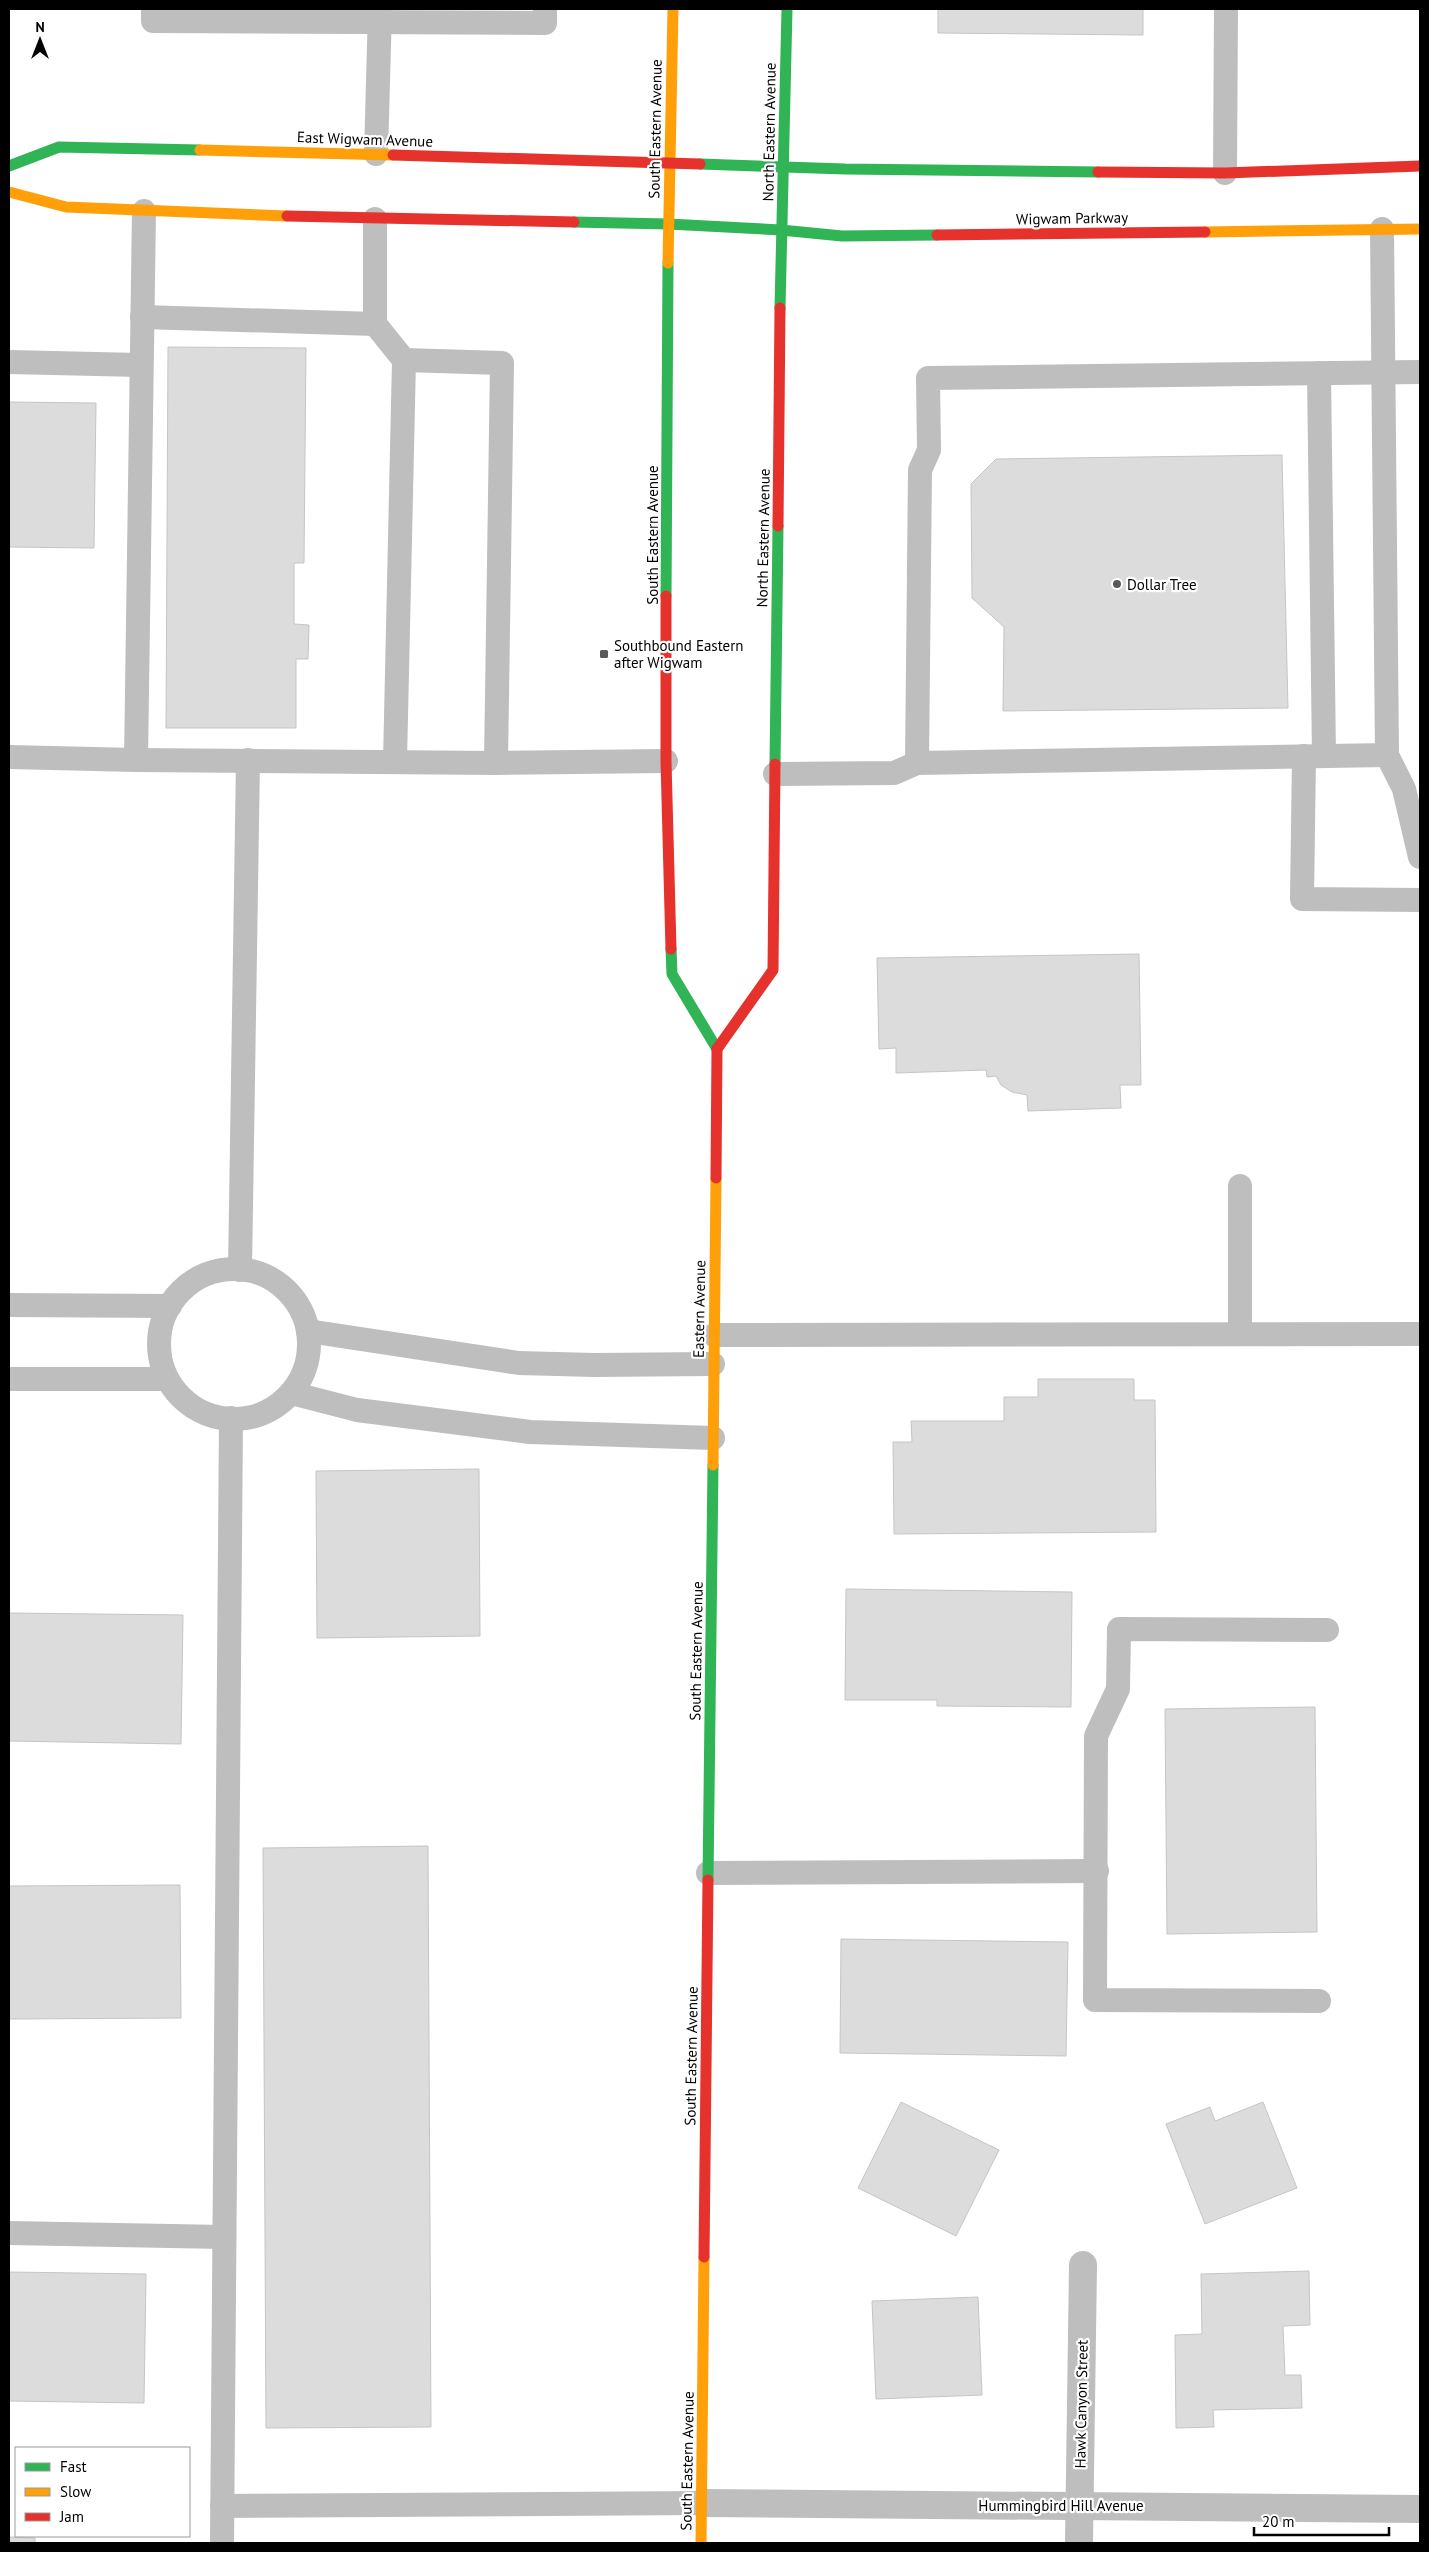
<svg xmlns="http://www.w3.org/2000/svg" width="1429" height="2552" font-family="'PT Sans',sans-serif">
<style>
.building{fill:#dcdcdc;stroke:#c5c5c5}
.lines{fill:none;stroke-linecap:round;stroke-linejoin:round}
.lane{stroke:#bebebe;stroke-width:24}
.street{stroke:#bebebe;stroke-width:28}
.fast{stroke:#30b455;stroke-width:11}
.slow{stroke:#ff9f0a;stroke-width:11}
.jam{stroke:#e5322d;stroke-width:11}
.poi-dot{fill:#595959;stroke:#fff;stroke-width:2}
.labels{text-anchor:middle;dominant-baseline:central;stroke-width:4.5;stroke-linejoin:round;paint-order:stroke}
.street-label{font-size:15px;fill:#000;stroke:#fff}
.poi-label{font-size:15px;fill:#000;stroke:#fff;text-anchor:start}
</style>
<rect width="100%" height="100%" fill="#fff"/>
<g class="building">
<polygon points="938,9 1143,9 1143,35 938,33"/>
<polygon points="168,347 306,348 304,563 294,563 294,624 309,625 308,659 296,659 296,728 166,728"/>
<polygon points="9,402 96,403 94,548 9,547"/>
<polygon points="1282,455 1288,708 1003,711 1004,627 972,598 971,484 996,459"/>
<polygon points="1139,954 1141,1085 1120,1085 1121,1108 1028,1111 1027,1095 1012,1092 1001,1085 996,1076 987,1077 986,1070 896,1073 896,1048 879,1049 877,958"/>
<polygon points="1038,1379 1134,1379 1134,1400 1155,1400 1156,1532 894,1534 893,1442 912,1442 911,1421 1004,1421 1004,1397 1038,1397"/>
<polygon points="479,1469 480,1636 317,1638 316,1471"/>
<polygon points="846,1589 1072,1592 1071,1707 937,1706 937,1700 845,1700"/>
<polygon points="9,1613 183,1615 181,1744 9,1741"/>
<polygon points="1315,1707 1317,1932 1167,1934 1165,1709"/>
<polygon points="428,1846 431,2427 266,2428 263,1848"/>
<polygon points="180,1885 181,2018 9,2019 9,1886"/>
<polygon points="841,1939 1068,1942 1066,2056 840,2053"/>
<polygon points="901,2102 999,2150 956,2236 858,2188"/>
<polygon points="1263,2102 1297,2188 1205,2224 1166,2124 1210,2107 1215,2121"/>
<polygon points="1309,2271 1310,2325 1283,2326 1285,2375 1301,2375 1302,2408 1213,2410 1214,2427 1176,2428 1175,2335 1202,2334 1201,2274"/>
<polygon points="9,2272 146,2274 144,2403 9,2401"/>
<polygon points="978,2297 982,2395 876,2399 872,2301"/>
<polygon points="9,2537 35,2538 35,2543 9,2543"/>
</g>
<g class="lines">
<g class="lane">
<polyline points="153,9 153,21 545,23 545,9"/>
<polyline points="376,154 380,9"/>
<polyline points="1225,173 1226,9"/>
<polyline points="375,219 375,324 404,360 395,762"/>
<polyline points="142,317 375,324"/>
<polyline points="404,360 502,363 496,763"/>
<polyline points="9,362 140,365"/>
<polyline points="1319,373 1324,756"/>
<polyline points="1387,755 1404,789 1420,857"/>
<polyline points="1304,756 1302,899 1420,900"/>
<polyline points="9,757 136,760 144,211"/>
<polyline points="136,760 496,763 666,761"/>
<polyline points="917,763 920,470 929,450 928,378 1420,372"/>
<polyline points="775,774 894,773 917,763 1387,755 1382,229"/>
<polyline points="1240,1186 1240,1334"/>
<circle cx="234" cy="1344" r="75"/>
<polyline points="240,1270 248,760"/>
<polyline points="9,1305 170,1306"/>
<polyline points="308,1331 519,1363 594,1365 713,1364"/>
<polyline points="714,1335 1420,1334"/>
<polyline points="9,1379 167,1379"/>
<polyline points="291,1393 357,1410 530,1432 713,1438"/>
<polyline points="708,1873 1097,1871"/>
<polyline points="1319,2001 1095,2000 1096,1736 1118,1689 1119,1629 1327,1630"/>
<polyline points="9,2233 224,2237"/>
<polyline points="222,2506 702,2503"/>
<polyline points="222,2543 231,1418"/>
</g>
<g class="street">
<polyline points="702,2503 1420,2509"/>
<polyline points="1079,2543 1083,2265"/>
</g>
<g class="fast">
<polyline points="700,164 845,169 1098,172"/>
<polyline points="9,166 59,147 200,150"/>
<polyline points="574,222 668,224 781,230 842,236 937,235"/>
<polyline points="780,308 787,9"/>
<polyline points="666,596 668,263"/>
<polyline points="775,764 778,526"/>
<polyline points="671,949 672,974 717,1049"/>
<polyline points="708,1880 713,1465"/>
</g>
<g class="slow">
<polyline points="200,150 393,155"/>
<polyline points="9,192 66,207 287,216"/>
<polyline points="1205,232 1420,229"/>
<polyline points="668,263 673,9"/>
<polyline points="713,1465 716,1178"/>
<polyline points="701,2543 704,2257"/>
</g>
<g class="jam">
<polyline points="393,155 700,164"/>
<polyline points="1098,172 1225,173 1420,166"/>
<polyline points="287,216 574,222"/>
<polyline points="937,235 1205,232"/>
<polyline points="778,526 780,308"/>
<polyline points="666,596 666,761 671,949"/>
<polyline points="717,1049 773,970 775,764"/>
<polyline points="716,1178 717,1049"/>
<polyline points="704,2257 708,1880"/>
</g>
</g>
<g class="poi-dot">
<circle cx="1117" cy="584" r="5"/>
<rect x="599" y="649" width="10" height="10" rx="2.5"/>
</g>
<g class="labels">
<g class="street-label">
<text transform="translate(655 129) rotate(-89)">South Eastern Avenue</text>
<text transform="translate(769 132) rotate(-89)">North Eastern Avenue</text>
<text transform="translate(365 139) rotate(2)">East Wigwam Avenue</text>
<text transform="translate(1072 218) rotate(-1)">Wigwam Parkway</text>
<text transform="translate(652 535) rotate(-90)">South Eastern Avenue</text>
<text transform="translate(763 538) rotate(-89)">North Eastern Avenue</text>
<text transform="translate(699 1309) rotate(-89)">Eastern Avenue</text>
<text transform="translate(696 1651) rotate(-89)">South Eastern Avenue</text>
<text transform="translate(691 2056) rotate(-89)">South Eastern Avenue</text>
<text transform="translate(1081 2404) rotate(-89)">Hawk Canyon Street</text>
<text transform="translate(687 2461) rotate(-89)">South Eastern Avenue</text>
<text x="1061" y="2505">Hummingbird Hill Avenue</text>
</g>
<g class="poi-label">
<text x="1127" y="584">Dollar Tree</text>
<text x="614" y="645">Southbound Eastern<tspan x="614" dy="17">after Wigwam</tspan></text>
</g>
</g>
<rect width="1429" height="2552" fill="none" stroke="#000000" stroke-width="20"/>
<rect x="15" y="2447" width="175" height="90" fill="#ffffff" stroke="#999999"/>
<rect x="25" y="2463" width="25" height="8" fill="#30b455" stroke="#999999"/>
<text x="60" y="2472" font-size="15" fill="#000000">Fast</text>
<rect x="25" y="2488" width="25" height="8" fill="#ff9f0a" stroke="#999999"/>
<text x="60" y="2497" font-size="15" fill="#000000">Slow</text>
<rect x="25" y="2513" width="25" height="8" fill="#e5322d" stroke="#999999"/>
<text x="60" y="2522" font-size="15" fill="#000000">Jam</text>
<g transform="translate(40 40)" stroke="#ffffff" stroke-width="4" paint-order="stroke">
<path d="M0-4L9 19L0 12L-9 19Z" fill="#000000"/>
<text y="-8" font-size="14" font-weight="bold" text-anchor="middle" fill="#000000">N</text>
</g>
<path d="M1254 2527v8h135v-8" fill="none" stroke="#000000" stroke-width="2.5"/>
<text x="1262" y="2527" font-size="15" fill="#000000" stroke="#ffffff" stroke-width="4" paint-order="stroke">20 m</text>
</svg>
